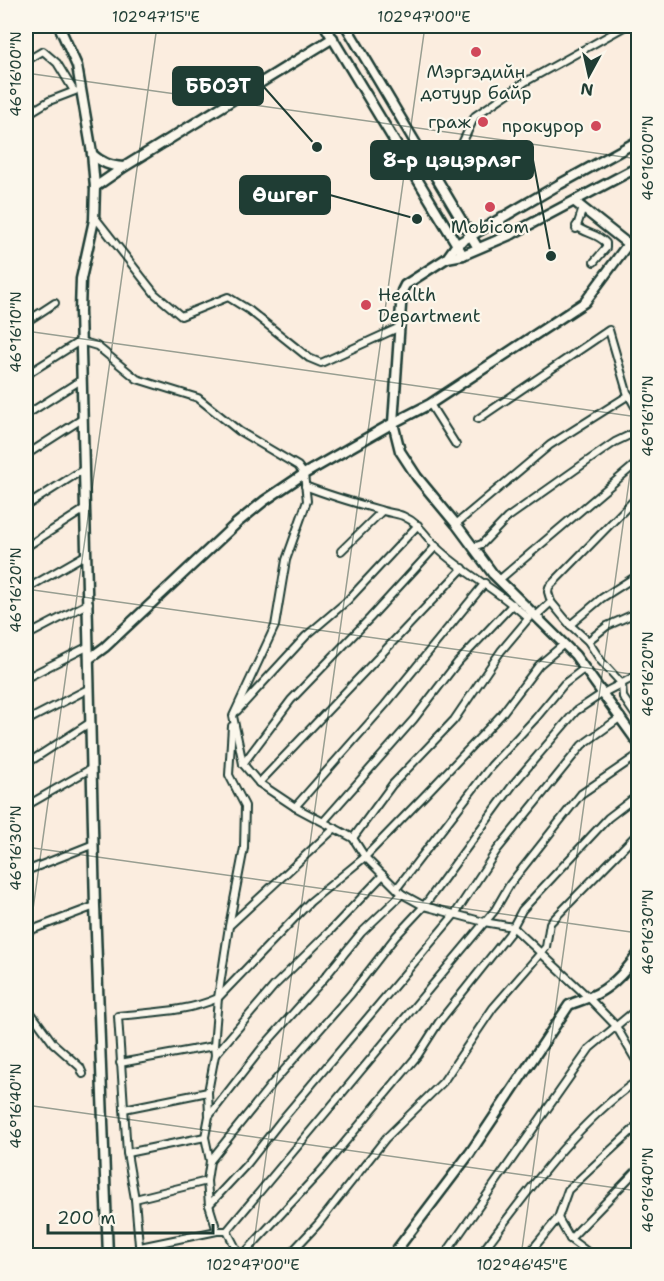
<svg xmlns="http://www.w3.org/2000/svg" width="664" height="1281" font-family="'Shantell Sans',sans-serif">
<style>
.lines{fill:none;stroke-linecap:round;stroke-linejoin:round}
.street-casing{stroke:#1f3d34;stroke-width:10}
.secondary-casing{stroke:#1f3d34;stroke-width:13}
.street{stroke:#fbf7ec;stroke-width:6}
.secondary{stroke:#fbf7ec;stroke-width:8}
.ticks{fill:none;stroke:#1f3d34;stroke-width:1.5;stroke-opacity:0.45}
.poi-dot{fill:#d1495b;stroke:#fbf7ec;stroke-width:2}
.labels{text-anchor:middle;dominant-baseline:central;stroke-width:4.5;stroke-linejoin:round;paint-order:stroke}
.poi-label{font-size:18px;fill:#1f3d34;stroke:#fbf7ec}
.leader{fill:none;stroke:#1f3d34;stroke-width:2}
.callout-dot{fill:#1f3d34;stroke:#fbf7ec;stroke-width:2}
.callout{fill:#1f3d34;stroke:#1f3d34;stroke-width:2}
.callout-label{font-size:20px;text-anchor:middle;font-weight:bold;fill:#fff}
.neatline{fill:none;stroke:#1f3d34;stroke-width:2}
.ticks-label{font-size:15px;text-anchor:middle;fill:#1f3d34}
</style>
<rect width="100%" height="100%" fill="#fbeddf"/>
<filter id="ink" filterUnits="userSpaceOnUse"><feTurbulence type="fractalNoise" baseFrequency=".0167" numOctaves="2"/><feDisplacementMap in="SourceGraphic" scale="12" xChannelSelector="R" yChannelSelector="G"/><feConvolveMatrix kernelMatrix="1 2 1 2 8 2 1 2 1" color-interpolation-filters="sRGB"/></filter>
<g filter="url(#ink)">
<g class="lines">
<g class="street-casing">
<g id="street">
<polyline points="26,61 43,51 57,63 74,91"/>
<polyline points="26,115 49,101 75,91"/>
<polyline points="431,170 457,154 475,116 525,82 626,26"/>
<polyline points="94,216 155,294 181,316 228,297 249,310 309,358 321,363 400,327"/>
<path d="M576 226C586 234 597 233 606 243V248L594 262"/>
<polyline points="576,229 583,208"/>
<polyline points="26,322 55,303"/>
<polyline points="26,375 80,341 97,346 137,379 198,398 239,431 298,466 304,474 307,501 286,560 275,626 233,716 243,764 259,783 295,807 353,838 365,857 402,894 424,906 484,922 513,927 589,998 616,1026 638,1064"/>
<polyline points="430,404 456,445"/>
<polyline points="26,415 81,380"/>
<polyline points="478,419 609,330 627,392 638,412"/>
<polyline points="26,455 82,419"/>
<path d="M305 486C330 496 355 503 380 510 388 513 396 513 403 516 419 523 425 535 436 547 464 574 500 591 528 618"/>
<polyline points="26,506 84,469"/>
<polyline points="456,524 550,445 629,395"/>
<polyline points="26,547 85,509"/>
<polyline points="473,547 482,544 507,518 589,460 615,442 638,431"/>
<polyline points="341,551 382,511"/>
<polyline points="499,580 638,462"/>
<polyline points="26,589 87,554"/>
<polyline points="551,602 570,625 588,641 601,661 622,684 623,697 638,719"/>
<polyline points="536,616 551,602 548,592 549,587 638,496"/>
<polyline points="570,625 602,598 638,575"/>
<polyline points="26,636 89,603"/>
<polyline points="588,641 607,626 638,612"/>
<polyline points="26,678 89,646"/>
<polyline points="237,711 306,636 347,601 418,525"/>
<polyline points="26,721 90,688"/>
<polyline points="232,726 229,775 245,806 244,848 229,926 218,998 214,1046 215,1055 208,1092 209,1116 205,1137 210,1161 207,1181 209,1205 217,1231 227,1231 240,1256"/>
<polyline points="26,764 91,722"/>
<polyline points="243,764 291,700 370,618 436,546"/>
<polyline points="259,783 463,568"/>
<polyline points="26,806 92,768"/>
<polyline points="295,807 385,705 485,583"/>
<polyline points="324,821 414,719 457,663 513,604"/>
<polyline points="353,838 392,785 454,720 501,651 533,613"/>
<polyline points="26,871 94,844"/>
<polyline points="397,888 491,766 535,719 564,684 585,668"/>
<polyline points="230,925 335,828"/>
<polyline points="26,932 95,906"/>
<polyline points="26,1006 53,1043 80,1067 83,1074"/>
<polyline points="215,1055 274,986 328,933 383,875"/>
<polyline points="120,1063 214,1046"/>
<polyline points="124,1109 208,1092"/>
<polyline points="210,1115 262,1048 321,982 361,933 402,894"/>
<polyline points="127,1153 205,1137"/>
<polyline points="210,1161 271,1085 351,994 396,936 424,906 515,782 576,711 603,693 638,675"/>
<polyline points="135,1199 207,1181"/>
<polyline points="209,1205 248,1163 280,1122 455,914 497,850 582,745 621,717"/>
<polyline points="227,1231 495,910 510,884 581,794 638,755"/>
<polyline points="570,1239 638,1169"/>
<polyline points="140,1247 217,1231"/>
<path d="M140 1256 135 1199 127 1153 118 1016C152 1012 187 1012 218 998L310 902 365 857 427 793 501 715 539 665 564 644"/>
<polyline points="242,1256 320,1172 418,1055 439,1022 509,934 522,910 608,818 638,795"/>
<polyline points="288,1256 318,1224 386,1138 443,1082 493,1008 546,947 550,923 638,833"/>
<polyline points="444,1256 590,1048 638,1008"/>
<path d="M479 1256C527 1193 573 1126 638 1080"/>
<polyline points="527,1256 558,1218"/>
<polyline points="593,1256 570,1239 558,1218 568,1190 638,1125"/>
</g>
</g>
<g class="secondary-casing">
<g id="secondary">
<polyline points="59,26 77,66 92,153 95,187 94,220 81,279 80,311 95,906 108,1256"/>
<polyline points="325,26 463,255"/>
<polyline points="346,26 478,248"/>
<path d="M92 154C102 163 110 166 123 167"/>
<polyline points="638,167 512,234 463,255 447,258 405,285 402,291 393,423 400,451 417,477 456,524 493,574 575,655 638,743"/>
<polyline points="95,187 124,167 333,38"/>
<polyline points="575,202 638,252"/>
<polyline points="502,217 500,221 501,229 508,234 512,234"/>
<polyline points="447,258 457,244 560,184 638,141"/>
<polyline points="90,658 105,647 237,523 264,501 304,474 393,423 430,404 585,302 628,244"/>
<path d="M392 1256 470 1153 569 1005C577 1001 584 1000 592 996 611 988 626 971 638 954"/>
</g>
</g>
<use href="#street" class="street"/>
<use href="#secondary" class="secondary"/>
</g>
</g>
<path class="ticks" d="M26 73 638 159M26 331 638 417M26 589 638 675M26 847 638 933M26 959 157 26M26 1105 638 1191M252 1256 425 26M521 1256 638 417"/>
<g class="poi-dot">
<circle cx="476" cy="52" r="6"/>
<circle cx="483" cy="122" r="6"/>
<circle cx="596" cy="126" r="6"/>
<circle cx="490" cy="207" r="6"/>
<circle cx="366" cy="305" r="6"/>
</g>
<g class="labels">
<g class="poi-label">
<text x="476" y="72">Мэргэдийн<tspan x="476" dy="21">дотуур байр</tspan></text>
<text x="471" y="122" text-anchor="end">граж</text>
<text x="584" y="126" text-anchor="end">прокурор</text>
<text x="490" y="227">Mobicom</text>
<text x="378" y="295" text-anchor="start">Health<tspan x="378" dy="21">Department</tspan></text>
</g>
</g>
<path class="leader" d="M317 147L263 86M551 256L533 160M417 219L330 195"/>
<g class="callout-dot">
<circle cx="317" cy="147" r="6"/>
<circle cx="551" cy="256" r="6"/>
<circle cx="417" cy="219" r="6"/>
</g>
<g class="callout">
<rect x="173" y="67" width="90" height="38" rx="6"/>
<rect x="371" y="141" width="162" height="38" rx="6"/>
<rect x="240" y="176" width="90" height="38" rx="6"/>
</g>
<g class="callout-label">
<text x="218" y="93">ББОЭТ</text>
<text x="452" y="167">8-р цэцэрлэг</text>
<text x="285" y="202">Өшгөг</text>
</g>
<rect width="664" height="1281" fill="none" stroke="#fbf7ec" stroke-width="66"/>
<g transform="translate(589 75) rotate(188)" stroke="#fbf7ec" stroke-width="4.5" paint-order="stroke">
<path d="M0-4.5L10 22L0 15L-10 22Z" fill="#1f3d34"/>
<text y="-9" font-size="16" font-weight="bold" text-anchor="middle" fill="#1f3d34">N</text>
</g>
<path d="M48 1224v9h165v-9" fill="none" stroke="#1f3d34" stroke-width="3"/>
<text x="57" y="1224" font-size="18" fill="#1f3d34" stroke="#fbf7ec" stroke-width="4.5" paint-order="stroke">200 m</text>
<rect x="33" y="33" width="598" height="1215" class="neatline"/>
<g class="ticks-label">
<text x="156" y="22">102°47'15"E</text>
<text x="424" y="22">102°47'00"E</text>
<text transform="translate(16 74) rotate(-90)" y="5">46°16'00"N</text>
<text transform="translate(648 158) rotate(-90)" y="5">46°16'00"N</text>
<text transform="translate(16 332) rotate(-90)" y="5">46°16'10"N</text>
<text transform="translate(648 416) rotate(-90)" y="5">46°16'10"N</text>
<text transform="translate(16 590) rotate(-90)" y="5">46°16'20"N</text>
<text transform="translate(648 674) rotate(-90)" y="5">46°16'20"N</text>
<text transform="translate(16 848) rotate(-90)" y="5">46°16'30"N</text>
<text transform="translate(648 932) rotate(-90)" y="5">46°16'30"N</text>
<text transform="translate(16 1106) rotate(-90)" y="5">46°16'40"N</text>
<text transform="translate(648 1190) rotate(-90)" y="5">46°16'40"N</text>
<text x="253" y="1270">102°47'00"E</text>
<text x="522" y="1270">102°46'45"E</text>
</g>
</svg>
